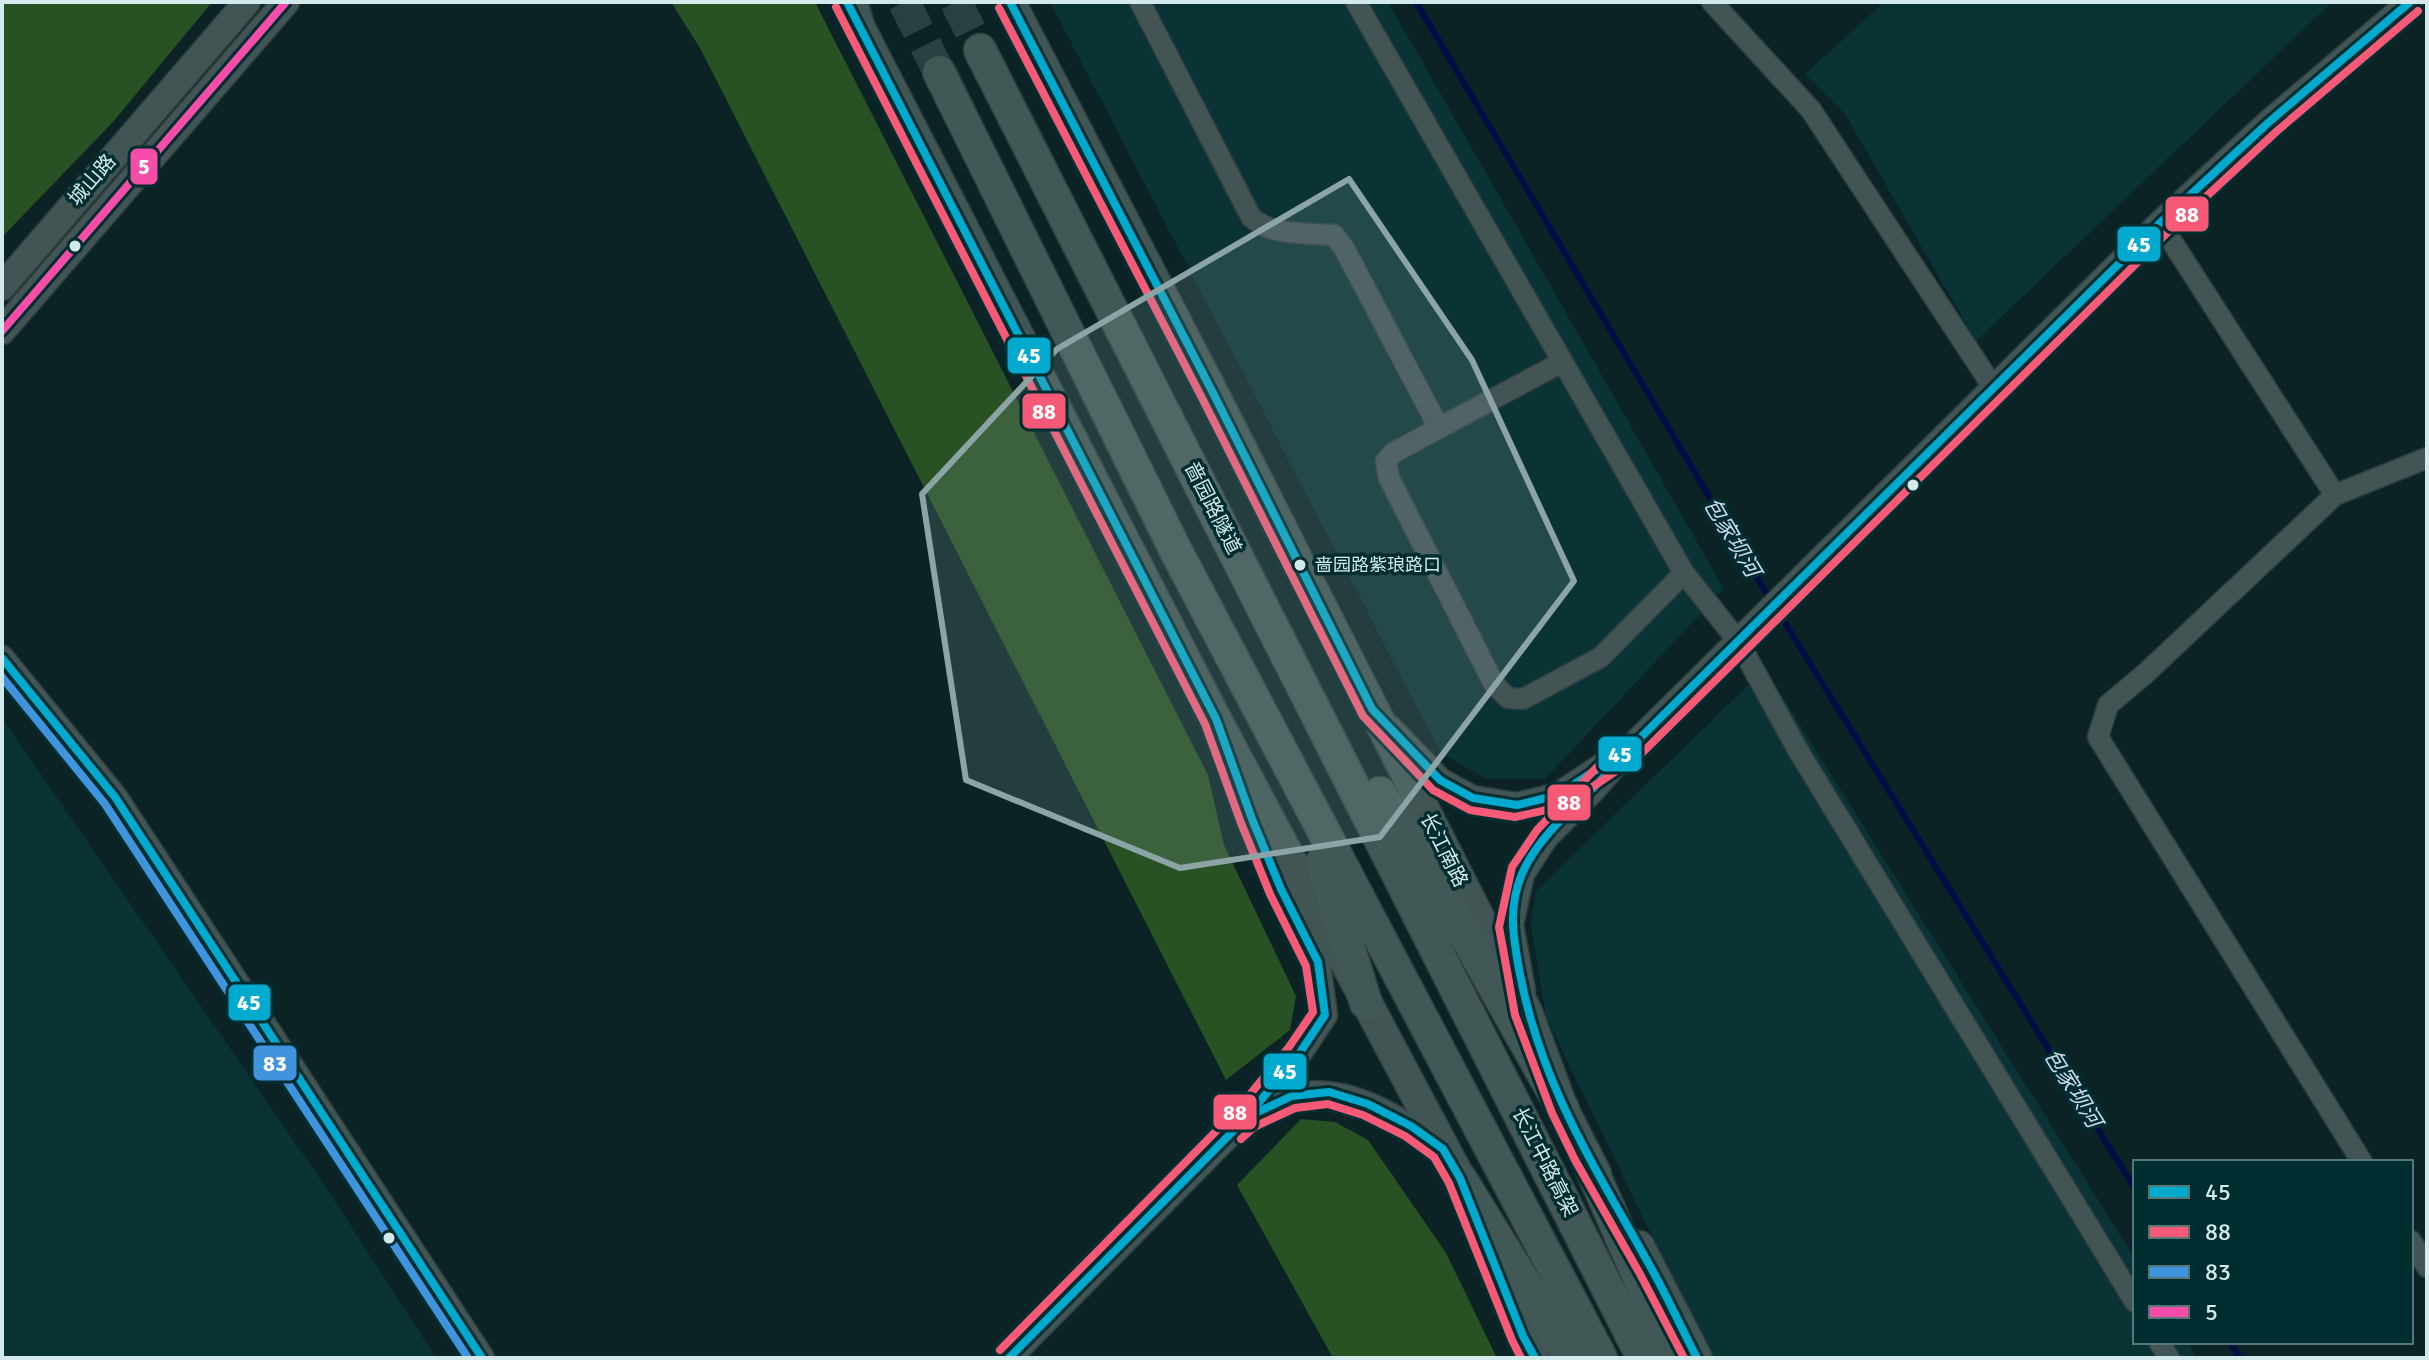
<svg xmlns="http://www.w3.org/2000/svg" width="2429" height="1360" font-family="Signika,'Noto Sans SC',sans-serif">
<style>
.built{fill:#093335}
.green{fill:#285223}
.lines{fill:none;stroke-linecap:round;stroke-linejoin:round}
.stream{stroke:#010c46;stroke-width:6}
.trunk-tunnel{stroke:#294143;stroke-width:32;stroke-dasharray:32 16;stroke-linecap:butt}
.minor-casing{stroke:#2d3d3e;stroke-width:23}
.tertiary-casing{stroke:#2d3d3e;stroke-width:27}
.secondary-casing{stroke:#2d3d3e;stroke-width:29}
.primary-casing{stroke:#2d3d3e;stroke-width:33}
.trunk-casing{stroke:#2d3d3e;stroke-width:35}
.minor{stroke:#435455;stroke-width:20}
.tertiary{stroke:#435455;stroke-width:24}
.secondary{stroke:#435455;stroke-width:26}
.primary{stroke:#405554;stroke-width:30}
.trunk{stroke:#425856;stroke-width:32}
.bus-1-casing{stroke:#002d30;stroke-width:14}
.bus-2-casing{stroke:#002d30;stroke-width:14}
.bus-3-casing{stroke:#002d30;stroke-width:14}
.bus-4-casing{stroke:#002d30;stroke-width:14}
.bus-1{stroke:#00a9ce;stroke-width:8}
.bus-2{stroke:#f75a77;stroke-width:8}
.bus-3{stroke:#4094de;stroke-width:8}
.bus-4{stroke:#f54da8;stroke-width:8}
.marked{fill:#8da4a6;fill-opacity:0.2;stroke:#8da4a6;stroke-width:6;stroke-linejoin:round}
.bus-dot{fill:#d3eaec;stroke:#002d30;stroke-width:3}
.labels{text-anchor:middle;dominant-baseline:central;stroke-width:7;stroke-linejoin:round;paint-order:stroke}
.bus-label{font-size:18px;fill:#d3eaec;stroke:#002d30;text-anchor:start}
.street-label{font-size:20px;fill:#d3eaec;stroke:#002d30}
.water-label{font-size:22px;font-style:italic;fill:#d1dbef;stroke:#002d30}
.line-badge{stroke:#002d30;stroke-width:3}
.badge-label{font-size:22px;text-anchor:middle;font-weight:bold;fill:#fff}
</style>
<rect width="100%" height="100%" fill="#0b2325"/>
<g class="built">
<polygon points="1050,2 1388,2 1724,589 1545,779 1486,779 1441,753"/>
<polygon points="1884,2 2332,2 1976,341 1845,114 1805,74"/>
<polygon points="1765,669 2135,1259 2135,1342 2187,1342 2197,1358 1711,1358 1546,1017 1531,925 1536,891"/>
<polygon points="2,718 327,1189 436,1358 2,1358"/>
</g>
<g class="green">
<polygon points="2,2 212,2 113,122 2,237"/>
<polygon points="671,2 815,2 1208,775 1224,845 1296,996 1290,1030 1226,1080 700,48"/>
<polygon points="1301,1119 1335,1122 1368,1140 1446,1253 1497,1358 1333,1358 1237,1185"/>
</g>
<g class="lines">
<g class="stream">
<polyline points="1416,2 1771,601"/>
<polyline points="1777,610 2135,1189"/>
<polyline points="2230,1342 2240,1358"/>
</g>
<g class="trunk-tunnel">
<polyline points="904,2 939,72"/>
<polyline points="956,2 980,50"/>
</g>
<g class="minor-casing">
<g id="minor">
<path d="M1140 2 1251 217C1271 236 1308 233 1334 235L1344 248 1439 428 1393 453 1386 461 1389 478 1494 684 1508 698 1523 699 1601 657 1684 573"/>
<polyline points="1356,2 1684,573 1738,641 1799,752 2135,1302"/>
<polyline points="1712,2 1811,110 1993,387"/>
<polyline points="2160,223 2335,495"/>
<polyline points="1439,428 1562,362"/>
<polyline points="2362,1162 2098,737 2108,705 2146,673 2335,495 2427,458"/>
<polyline points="2411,1241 2427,1267"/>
<polyline points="2159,1342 2169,1358"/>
</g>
</g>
<g class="tertiary-casing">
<g id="tertiary">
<polyline points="2,658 115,797 482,1358"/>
<polyline points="1390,728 1440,780 1473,798 1517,805 1558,795 1603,765"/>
<polyline points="1523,990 1511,925 1522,874 1546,837 1594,789 1632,746 2160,223 2269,122 2410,2"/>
<path d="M1253 1114C1266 1108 1280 1099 1293 1096 1348 1083 1400 1119 1443 1149"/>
<polyline points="1009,1358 1247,1117 1299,1054 1325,1015 1318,962 1281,889 1240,786"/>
</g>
</g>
<g class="secondary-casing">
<g id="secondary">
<polyline points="2,287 247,2"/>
<polyline points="2,331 286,2"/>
</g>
</g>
<g class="primary-casing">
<g id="primary">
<polyline points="852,2 860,28 1216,719 1460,1178 1523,1336 1535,1358"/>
<polyline points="1010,2 1212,391 1527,1012 1563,1109 1596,1174"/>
<polyline points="1639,1246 1697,1358"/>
</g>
</g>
<g class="trunk-casing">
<g id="trunk">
<polyline points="980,50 1643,1358"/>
<polyline points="939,72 1176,551 1601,1358"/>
<polyline points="1380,793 1466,937 1563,1109"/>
<polyline points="1322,862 1366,1003"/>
<polyline points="1585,1154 1674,1358"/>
<polyline points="1460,1178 1571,1358"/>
</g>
</g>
<use href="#minor" class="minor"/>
<use href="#tertiary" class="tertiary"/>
<use href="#secondary" class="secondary"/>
<use href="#primary" class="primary"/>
<use href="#trunk" class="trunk"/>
<g class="bus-1-casing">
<g id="bus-1">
<polyline points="847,2 1216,719 1252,819 1281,889 1318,962 1325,1015 1299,1054 1247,1117 1009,1358"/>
<polyline points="1010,2 1212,391 1372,709 1440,780 1473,798 1517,805 1558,795 1632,746 2160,223 2269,122 2410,2"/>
<polyline points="2,658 115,797 482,1358"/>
<path d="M1608 773C1580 802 1537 837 1522 874 1508 907 1513 936 1519 969 1540 1084 1595 1167 1650 1266 1667 1296 1681 1327 1697 1358"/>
<polyline points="1233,1131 1247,1117 1292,1096 1329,1092 1368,1104 1411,1126 1443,1149 1460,1178 1523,1336 1535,1358"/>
</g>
</g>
<g class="bus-2-casing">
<g id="bus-2">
<polyline points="836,7 1205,724 1241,823 1270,894 1306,966 1313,1012 1289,1047 1238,1109 1000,1350"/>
<polyline points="999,8 1201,396 1363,716 1433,790 1470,810 1515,817 1564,806 1640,755 2168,232 2277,131 2418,11"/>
<polyline points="1599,765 1537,830 1512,867 1499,927 1515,1015 1552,1113 1575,1160 1640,1274 1684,1358"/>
<polyline points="1241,1139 1254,1127 1295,1108 1328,1104 1363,1115 1405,1136 1434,1157 1449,1183 1512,1340 1521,1358"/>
</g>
</g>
<g class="bus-3-casing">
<polyline id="bus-3" points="2,677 105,804 468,1358"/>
</g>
<g class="bus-4-casing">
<polyline id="bus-4" points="2,331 286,2"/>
</g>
<use href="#bus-1" class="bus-1"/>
<use href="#bus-2" class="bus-2"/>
<use href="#bus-3" class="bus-3"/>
<use href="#bus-4" class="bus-4"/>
</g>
<path class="marked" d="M1349 179 1472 360 1574 581 1380 837 1180 868 966 780 922 494 1057 349Z"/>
<g class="bus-dot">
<circle cx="75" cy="246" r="7"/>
<circle cx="1913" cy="485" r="7"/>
<circle cx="1300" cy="565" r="7"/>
<circle cx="389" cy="1238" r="7"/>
</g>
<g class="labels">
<g class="bus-label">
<text x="1315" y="565">啬园路紫琅路口</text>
</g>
<g class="street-label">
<text transform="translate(92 180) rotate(-49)">城山路</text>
<text transform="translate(1213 508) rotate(63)">啬园路隧道</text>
<text transform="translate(1444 850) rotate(63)">长江南路</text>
<text transform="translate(1545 1162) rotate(63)">长江中路高架</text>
</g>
<g class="water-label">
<text transform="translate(1732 537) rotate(59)">包家坝河</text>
<text transform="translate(2073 1088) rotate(58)">包家坝河</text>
</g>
</g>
<g class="line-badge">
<rect x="129" y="147" width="30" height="39" rx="8" fill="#f54da8"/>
<rect x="2164" y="195" width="46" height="38" rx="8" fill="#f75a77"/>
<rect x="2116" y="225" width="46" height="38" rx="8" fill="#00a9ce"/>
<rect x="1006" y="336" width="46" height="39" rx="8" fill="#00a9ce"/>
<rect x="1021" y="392" width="46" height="38" rx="8" fill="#f75a77"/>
<rect x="1597" y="735" width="46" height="38" rx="8" fill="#00a9ce"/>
<rect x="1546" y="783" width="46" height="39" rx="8" fill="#f75a77"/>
<rect x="227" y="983" width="45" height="39" rx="8" fill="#00a9ce"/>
<rect x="252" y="1044" width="46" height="38" rx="8" fill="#4094de"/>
<rect x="1262" y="1052" width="46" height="39" rx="8" fill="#00a9ce"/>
<rect x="1212" y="1093" width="46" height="38" rx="8" fill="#f75a77"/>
</g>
<g class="badge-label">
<text x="144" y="174">5</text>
<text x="2187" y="222">88</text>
<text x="2139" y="252">45</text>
<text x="1029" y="363">45</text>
<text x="1044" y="419">88</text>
<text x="1620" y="762">45</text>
<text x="1569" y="810">88</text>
<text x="249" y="1010">45</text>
<text x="275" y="1071">83</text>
<text x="1285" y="1079">45</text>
<text x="1235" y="1120">88</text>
</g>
<rect width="2429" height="1360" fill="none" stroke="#d3eaec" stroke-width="8"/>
<rect x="2133" y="1160" width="280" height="184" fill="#002d30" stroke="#54797b" stroke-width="2"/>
<rect x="2149" y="1186" width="40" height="12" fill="#00a9ce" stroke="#54797b" stroke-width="2"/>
<text x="2205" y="1200" font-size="24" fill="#d3eaec">45</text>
<rect x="2149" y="1226" width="40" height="12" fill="#f75a77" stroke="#54797b" stroke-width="2"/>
<text x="2205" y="1240" font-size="24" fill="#d3eaec">88</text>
<rect x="2149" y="1266" width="40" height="12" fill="#4094de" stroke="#54797b" stroke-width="2"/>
<text x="2205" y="1280" font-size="24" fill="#d3eaec">83</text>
<rect x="2149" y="1306" width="40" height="12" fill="#f54da8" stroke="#54797b" stroke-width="2"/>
<text x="2205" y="1320" font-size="24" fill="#d3eaec">5</text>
</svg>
